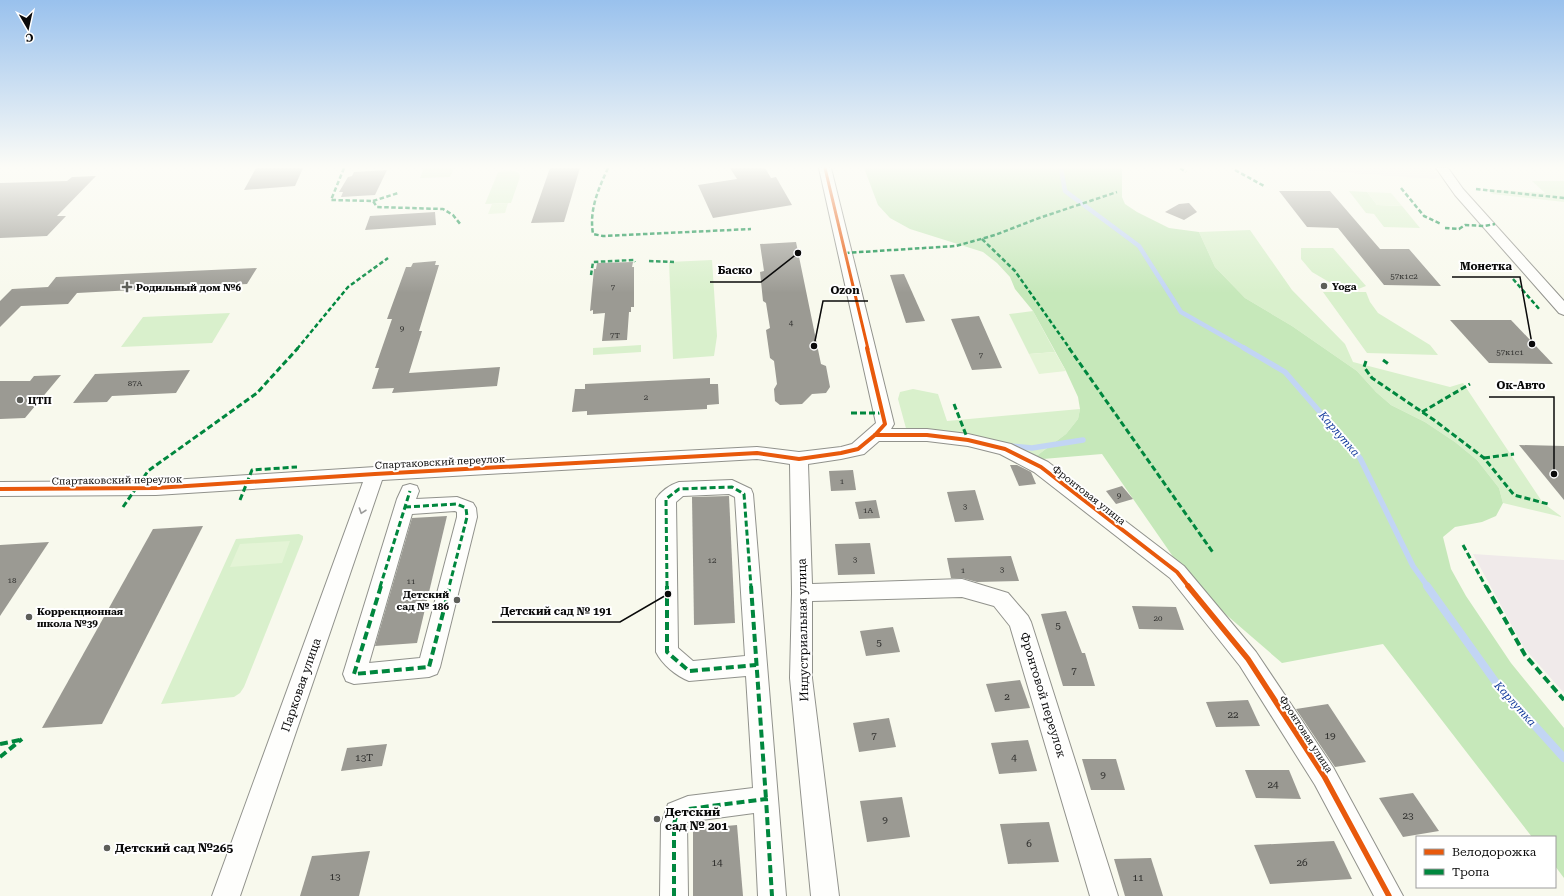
<svg xmlns="http://www.w3.org/2000/svg" width="1564" height="896" font-family="'Roboto Serif',serif">
<style>
.industrial{fill:#f0eaea}
.green{fill:#d9f0cc}
.forest{fill:#c6e8ba}
.pitch{fill:#e4f4d6}
.lines{fill:none;stroke-linecap:round;stroke-linejoin:round}
.stream-far2{stroke:#c2d5f4;stroke-width:4.5}
.stream-far1{stroke:#c2d5f4;stroke-width:5.5}
.stream{stroke:#c2d5f4;stroke-width:8}
.building{fill:#9b9a93}
.street-casing{stroke:#91928c;stroke-width:2}
.street{fill:#fefefc;fill-rule:evenodd}
.quiet-far2{stroke:#00873e;stroke-width:2.5;stroke-dasharray:4.5 2.5;stroke-linecap:butt}
.quiet-far1{stroke:#00873e;stroke-width:3;stroke-dasharray:6 3;stroke-linecap:butt}
.quiet{stroke:#00873e;stroke-width:4;stroke-dasharray:8 4;stroke-linecap:butt}
.cycleway-far2-casing{stroke:#fff;stroke-width:5}
.cycleway-far1-casing{stroke:#fff;stroke-width:6}
.cycleway-casing{stroke:#fff;stroke-width:8}
.cycleway-far2{stroke:#e8590c;stroke-width:3}
.cycleway-far1{stroke:#e8590c;stroke-width:4}
.cycleway{stroke:#e8590c;stroke-width:5.5}
.oneway{stroke:#9c9c9b}
.poi-dot{fill:#5d5e59;stroke:#fff;stroke-width:1.5}
.labels{text-anchor:middle;dominant-baseline:central;stroke-width:4;stroke-linejoin:round;paint-order:stroke}
.number-label{font-size:8px;fill:#2e2e2c}
.poi-label{font-size:10px;font-weight:bold;fill:#0a0a0a;stroke:#fff;text-anchor:start}
.street-label{font-size:10px;fill:#0a0a0a;stroke:#fff}
.near-number-label{font-size:10px;fill:#2e2e2c}
.water-label{font-size:11px;font-style:italic;fill:#133a9c;stroke:#fff}
.near-street-label{font-size:12px;fill:#0a0a0a;stroke:#fff}
.near-poi-label{font-size:12px;font-weight:bold;fill:#0a0a0a;stroke:#fff;text-anchor:start}
.leader{fill:none;stroke:#0a0a0a;stroke-width:1.5}
.callout-dot{fill:#0a0a0a;stroke:#fff;stroke-width:1.5}
.callout-label{font-size:11px;text-anchor:middle;font-weight:bold;fill:#0a0a0a;stroke:#fff;stroke-width:4;stroke-linejoin:round;paint-order:stroke}
</style>
<rect width="100%" height="100%" fill="#f8f9ed"/>
<g class="industrial">
<polygon points="1305,168 1432,168 1440,177 1435,179 1307,170"/>
<polygon points="1473,554 1564,560 1564,693 1524,648"/>
</g>
<g class="green">
<polygon points="424,168 454,168 450,177 420,178"/>
<polygon points="514,171 519,173 520,177 511,203 485,204 498,172"/>
<polygon points="1532,181 1564,181 1564,202 1492,194 1487,189 1545,193"/>
<polygon points="1349,191 1367,192 1377,205 1402,206 1420,228 1384,227 1374,214 1366,213"/>
<polygon points="1250,230 1292,290 1345,344 1353,362 1450,387 1463,383 1543,503 1562,517 1503,503 1499,488 1477,460 1455,442 1425,422 1391,405 1376,392 1357,371 1292,326 1245,298 1215,267 1199,232"/>
<polygon points="1301,248 1333,248 1366,286 1353,291 1341,289 1312,272 1301,259"/>
<polygon points="712,260 717,336 714,356 673,359 669,262"/>
<polygon points="1323,292 1366,292 1370,302 1378,313 1430,345 1438,355 1367,353"/>
<polygon points="1033,311 1055,352 1029,354 1009,314"/>
<polygon points="230,313 212,343 121,347 143,317"/>
<polygon points="641,345 641,352 593,355 593,348"/>
<polygon points="913,389 938,394 947,421 1080,409 1078,419 1066,434 1031,460 907,432 898,399 900,392"/>
<polygon points="299,534 303,536 303,539 244,687 240,693 234,697 161,704 236,539"/>
</g>
<polygon class="forest" points="864,168 1122,168 1122,197 1125,204 1137,212 1169,228 1199,232 1215,267 1245,298 1292,326 1357,371 1376,392 1391,405 1425,422 1455,442 1477,460 1499,488 1503,503 1496,516 1482,522 1455,527 1443,537 1451,569 1466,596 1511,663 1564,728 1564,878 1555,866 1555,837 1532,837 1383,644 1282,663 1194,587 1102,454 1031,460 1066,434 1078,419 1080,409 1078,397 1066,371 1033,311 1015,289 1010,277 997,263 983,252 910,229 890,218 878,205"/>
<g class="pitch">
<polygon points="1367,192 1391,193 1402,206 1377,205"/>
<polygon points="508,203 505,213 488,214 492,204"/>
<polygon points="1055,352 1066,371 1039,374 1029,354"/>
<polygon points="290,541 282,563 230,567 240,544"/>
</g>
<g class="lines">
<polyline class="stream-far2" points="1061,168 1065,191 1139,246 1181,312 1246,349"/>
<g class="stream-far1">
<polyline points="1244,348 1285,372 1360,458 1413,566 1428,587"/>
<polyline points="1010,446 1032,448 1083,440"/>
</g>
<polyline class="stream" points="1427,586 1497,684 1564,758"/>
</g>
<g class="building">
<polygon points="256,168 303,168 295,186 244,190"/>
<polygon points="550,168 580,168 564,222 531,223"/>
<polygon points="730,168 765,168 771,178 776,177 792,205 713,218 698,185 737,179"/>
<polygon points="387,170 375,195 341,197 343,192 339,192 348,177 352,176 354,172"/>
<polygon points="96,176 57,216 66,216 47,236 0,238 0,183 67,181 72,177"/>
<polygon points="1279,191 1330,191 1380,249 1409,249 1441,286 1384,285 1338,228 1307,227"/>
<polygon points="1189,203 1197,212 1184,220 1165,212 1179,204"/>
<polygon points="435,212 436,225 365,230 370,216"/>
<polygon points="796,242 821,364 826,366 830,387 826,393 812,394 802,404 780,405 775,401 774,389 777,384 774,361 770,358 766,330 770,328 766,303 763,301 760,272 764,271 760,244"/>
<polygon points="436,261 435,265 439,265 419,331 422,331 409,373 500,367 497,386 392,393 394,388 372,389 379,368 375,368 392,319 387,319 406,267 411,267 413,263"/>
<polygon points="633,262 632,267 634,267 634,307 631,307 631,312 629,312 627,340 602,341 605,313 593,314 593,310 590,311 594,269 596,269 597,263"/>
<polygon points="257,268 247,284 77,293 68,304 21,306 0,327 0,301 12,289 48,287 56,277"/>
<polygon points="904,274 925,321 906,323 890,275"/>
<polygon points="979,316 990,341 1002,368 972,370 951,319"/>
<polygon points="1450,320 1511,320 1553,364 1489,363"/>
<polygon points="190,370 176,393 112,396 107,402 73,403 95,374"/>
<polygon points="61,375 25,418 0,419 0,381 30,381 34,376"/>
<polygon points="710,378 710,384 718,384 719,404 707,405 707,409 587,415 587,411 572,412 575,389 585,389 585,384"/>
<polygon points="1519,445 1564,446 1564,500"/>
<polygon points="1010,465 1017,465 1031,472 1036,484 1019,486"/>
<polygon points="853,470 856,490 831,491 829,471"/>
<polygon points="1122,486 1133,499 1116,504 1106,491"/>
<polygon points="975,490 984,520 955,522 947,492"/>
<polygon points="729,496 735,623 694,625 692,497"/>
<polygon points="876,500 880,518 859,519 855,502"/>
<polygon points="447,516 417,643 375,646 412,518"/>
<polygon points="203,526 102,724 42,728 153,529"/>
<polygon points="49,542 0,616 0,545"/>
<polygon points="870,543 875,574 838,575 835,544"/>
<polygon points="1011,556 1019,581 977,582 962,578 951,578 947,558"/>
<polygon points="1132,606 1176,607 1184,630 1139,629"/>
<polygon points="1066,611 1082,653 1085,653 1095,686 1063,686 1041,614"/>
<polygon points="893,627 900,652 866,656 860,631"/>
<polygon points="1020,680 1030,708 995,712 986,684"/>
<polygon points="1248,700 1260,726 1216,727 1206,702"/>
<polygon points="1328,704 1366,762 1335,767 1296,709"/>
<polygon points="889,718 896,747 859,752 853,723"/>
<polygon points="1028,740 1037,771 999,774 991,743"/>
<polygon points="387,744 382,766 341,771 347,748"/>
<polygon points="1082,759 1116,759 1125,790 1091,790"/>
<polygon points="1245,770 1289,770 1301,799 1256,798"/>
<polygon points="1413,793 1439,831 1403,837 1379,798"/>
<polygon points="902,797 910,837 867,842 860,801"/>
<polygon points="1049,822 1059,862 1008,864 1000,824"/>
<polygon points="737,825 743,896 693,896 693,829"/>
<polygon points="1334,841 1352,879 1270,884 1254,845"/>
<polygon points="370,851 359,896 300,896 312,856"/>
<polygon points="1151,858 1163,896 1125,896 1114,859"/>
</g>
<g class="lines">
<g class="street-casing">
<g id="street">
<polygon points="819,168 831,168 894,424 891,429 927,429 968,434 1011,444 1048,462 1184,566 1256,652 1333,767 1403,896 1374,896 1315,785 1240,666 1170,578 1034,472 1000,454 968,446 927,441 879,441 864,454 841,459 808,464 812,584 962,579 1008,593 1028,616 1031,622 1118,896 1090,896 1010,626 994,606 962,597 812,601 812,678 839,896 811,896 790,678 792,593 790,464 757,459 382,480 240,896 212,896 363,482 156,495 0,496 0,482 156,481 375,467 757,447 799,452 841,447 852,444 876,423"/>
<polygon points="1436,168 1448,168 1463,189 1564,301 1564,315 1559,313 1455,195"/>
<path d="M732 480 751 489 753 494 786 896H758L754 813 687 822 688 896H660L661 824 668 804 688 796 753 788 746 676 689 681C676 676 662 664 656 652V499C661 491 670 485 679 482ZM729 494 735 497 745 656 693 661 678 648 676 502 683 496Z"/>
<path d="M410 484 417 486 419 491 416 499 457 497 473 503 476 508 477 517 440 667 437 674 429 677 354 684 346 681 343 674 397 499 403 486ZM455 511 457 512V517L420 658 369 663 412 514Z"/>
</g>
</g>
<use href="#street" class="street"/>
<g class="quiet-far2">
<polyline points="344,168 331,200 373,201 377,207 443,209 453,215 461,225"/>
<path d="M608 168C598 190 589 210 593 234L603 236 751 229"/>
<polyline points="1180,168 1186,172"/>
<polyline points="1235,170 1264,186"/>
<polyline points="1401,188 1424,216 1441,224"/>
<polyline points="1476,189 1564,198"/>
<polyline points="373,201 398,193"/>
<polyline points="1445,228 1459,229 1465,225 1484,226 1495,224"/>
<polyline points="982,239 1015,271 1070,349"/>
<polyline points="845,253 956,246 995,235 1039,218 1117,192"/>
<polyline points="649,261 674,262"/>
<polyline points="591,275 593,262 634,260 635,262"/>
<polyline points="1513,279 1540,310"/>
<polyline points="297,349 348,287 388,258"/>
</g>
<g class="quiet-far1">
<polyline points="1069,348 1214,554"/>
<polyline points="1383,360 1390,365"/>
<polyline points="1366,361 1364,367 1372,378 1434,420 1484,458 1514,495 1548,504"/>
<polyline points="954,404 968,440"/>
<polyline points="1422,412 1470,384"/>
<polyline points="851,413 882,413"/>
<polyline points="1484,458 1514,454"/>
<polyline points="240,500 252,470 297,467"/>
<polyline points="123,507 148,471 257,393 298,348"/>
<polyline points="405,507 457,504 466,508 467,517 449,587"/>
<polyline points="1463,545 1486,587"/>
<polyline points="380,587 410,491"/>
<polyline points="667,587 666,499 679,489 732,487 744,494 751,587"/>
</g>
<g class="quiet">
<polyline points="381,586 354,674 429,667 450,586"/>
<polyline points="667,586 667,652 689,671 756,665"/>
<polyline points="751,586 766,799"/>
<polyline points="1486,586 1525,655 1564,700"/>
<polyline points="0,744 20,740"/>
<polyline points="0,757 22,739"/>
<polyline points="674,896 674,824 677,813 688,809 766,799 772,896"/>
</g>
<g class="cycleway-far2-casing">
<polyline id="cycleway-far2" points="825,168 868,349"/>
</g>
<g class="cycleway-far1-casing">
<g id="cycleway-far1">
<polyline points="875,435 927,435 968,440 1005,449 1041,467 1177,572 1189,587"/>
<polyline points="0,489 156,488 375,474 757,453 799,459 841,453 858,449 875,435 885,424 867,348"/>
</g>
</g>
<g class="cycleway-casing">
<polyline id="cycleway" points="1188,586 1248,659 1324,776 1389,896"/>
</g>
<use href="#cycleway-far2" class="cycleway-far2"/>
<use href="#cycleway-far1" class="cycleway-far1"/>
<use href="#cycleway" class="cycleway"/>
</g>
<defs><path id="oneway-chevron" d="M-2-3.5L2.5 0L-2 3.5" fill="none" stroke-width="1.6" stroke-linecap="round" stroke-linejoin="round"/></defs>
<use class="oneway" href="#oneway-chevron" transform="translate(362 511) rotate(109)"/>
<linearGradient id="sky" x2="0" y2="1"><stop stop-color="#99c1ed"/><stop offset="0.57" stop-color="#fcfcf7"/><stop offset="1" stop-color="#fcfcf7" stop-opacity="0"/></linearGradient>
<rect width="1564" height="293" fill="url(#sky)"/>
<g class="poi-dot">
<circle cx="1324" cy="286" r="4"/>
<path d="M125 281h4v4h4v4h-4v4h-4v-4h-4v-4h4z"/>
<circle cx="20" cy="400" r="4"/>
<circle cx="457" cy="600" r="4"/>
<circle cx="29" cy="617" r="4"/>
<circle cx="657" cy="819" r="4"/>
<circle cx="107" cy="848" r="4"/>
</g>
<g class="labels">
<g class="number-label">
<text x="1404" y="276">57к1с2</text>
<text x="613" y="287">7</text>
<text x="791" y="323">4</text>
<text x="402" y="328">9</text>
<text x="615" y="335">7Т</text>
<text x="1510" y="352">57к1с1</text>
<text x="981" y="355">7</text>
<text x="135" y="383">87А</text>
<text x="646" y="397">2</text>
<text x="842" y="481">1</text>
<text x="1119" y="495">9</text>
<text x="965" y="506">3</text>
<text x="868" y="510">1А</text>
<text x="855" y="559">3</text>
<text x="712" y="560">12</text>
<text x="1002" y="569">3</text>
<text x="963" y="570">1</text>
<text x="12" y="580">18</text>
<text x="411" y="581">11</text>
<text x="1158" y="618">20</text>
</g>
<g class="poi-label">
<text x="1332" y="286">Yoga</text>
<text x="136" y="287">Родильный дом №6</text>
<text x="28" y="400">ЦТП</text>
<text x="449" y="594" text-anchor="end">Детский<tspan x="449" dy="12">сад № 186</tspan></text>
<text x="37" y="611">Коррекционная<tspan x="37" dy="12">школа №39</tspan></text>
</g>
<g class="street-label">
<text transform="translate(440 462) rotate(-3)">Спартаковский переулок</text>
<text transform="translate(117 480) rotate(-1)">Спартаковский переулок</text>
<text transform="translate(1089 495) rotate(38)">Фронтовая улица</text>
<text transform="translate(1306 734) rotate(57)">Фронтовая улица</text>
</g>
<g class="near-number-label">
<text x="1058" y="625">5</text>
<text x="879" y="642">5</text>
<text x="1074" y="670">7</text>
<text x="1007" y="696">2</text>
<text x="1233" y="714">22</text>
<text x="874" y="735">7</text>
<text x="1330" y="735">19</text>
<text x="364" y="757">13Т</text>
<text x="1014" y="757">4</text>
<text x="1103" y="774">9</text>
<text x="1273" y="784">24</text>
<text x="1408" y="815">23</text>
<text x="885" y="819">9</text>
<text x="1029" y="843">6</text>
<text x="717" y="862">14</text>
<text x="1302" y="862">26</text>
<text x="335" y="876">13</text>
<text x="1138" y="877">11</text>
</g>
<g class="water-label">
<text transform="translate(1339 434) rotate(49)">Карлутка</text>
<text transform="translate(1515 704) rotate(48)">Карлутка</text>
</g>
<g class="near-street-label">
<text transform="translate(803 630) rotate(-91)">Индустриальная улица</text>
<text transform="translate(301 685) rotate(-71)">Парковая улица</text>
<text transform="translate(1043 695) rotate(73)">Фронтовой переулок</text>
</g>
<g class="near-poi-label">
<text x="665" y="812">Детский<tspan x="665" dy="14">сад № 201</tspan></text>
<text x="115" y="848">Детский сад №265</text>
</g>
</g>
<path class="leader" d="M1532 344L1520 277H1452M798 253L761 282H710M814 346L823 301H868M1554 474L1554 397H1489M668 594L620 622H492"/>
<g class="callout-dot">
<circle cx="1532" cy="344" r="4"/>
<circle cx="798" cy="253" r="4"/>
<circle cx="814" cy="346" r="4"/>
<circle cx="1554" cy="474" r="4"/>
<circle cx="668" cy="594" r="4"/>
</g>
<g class="callout-label">
<text x="1486" y="270">Монетка</text>
<text x="735" y="274">Баско</text>
<text x="845" y="294">Ozon</text>
<text x="1521" y="389">Ок-Авто</text>
<text x="556" y="615">Детский сад № 191</text>
</g>
<rect x="1416" y="836" width="140" height="52" fill="#ffffff" stroke="#9d9d9d"/>
<rect x="1424" y="849" width="20" height="6" fill="#e8590c" stroke="#9d9d9d"/>
<text x="1452" y="856" font-size="12" fill="#0a0a0a">Велодорожка</text>
<rect x="1424" y="869" width="20" height="6" fill="#00873e" stroke="#9d9d9d"/>
<text x="1452" y="876" font-size="12" fill="#0a0a0a">Тропа</text>
<g transform="translate(28 28) rotate(171)" stroke="#ffffff" stroke-width="3" paint-order="stroke">
<path d="M0-3L7 15L0 10L-7 15Z" fill="#0a0a0a"/>
<text y="-6" font-size="11" font-weight="bold" text-anchor="middle" fill="#0a0a0a">С</text>
</g>
</svg>
